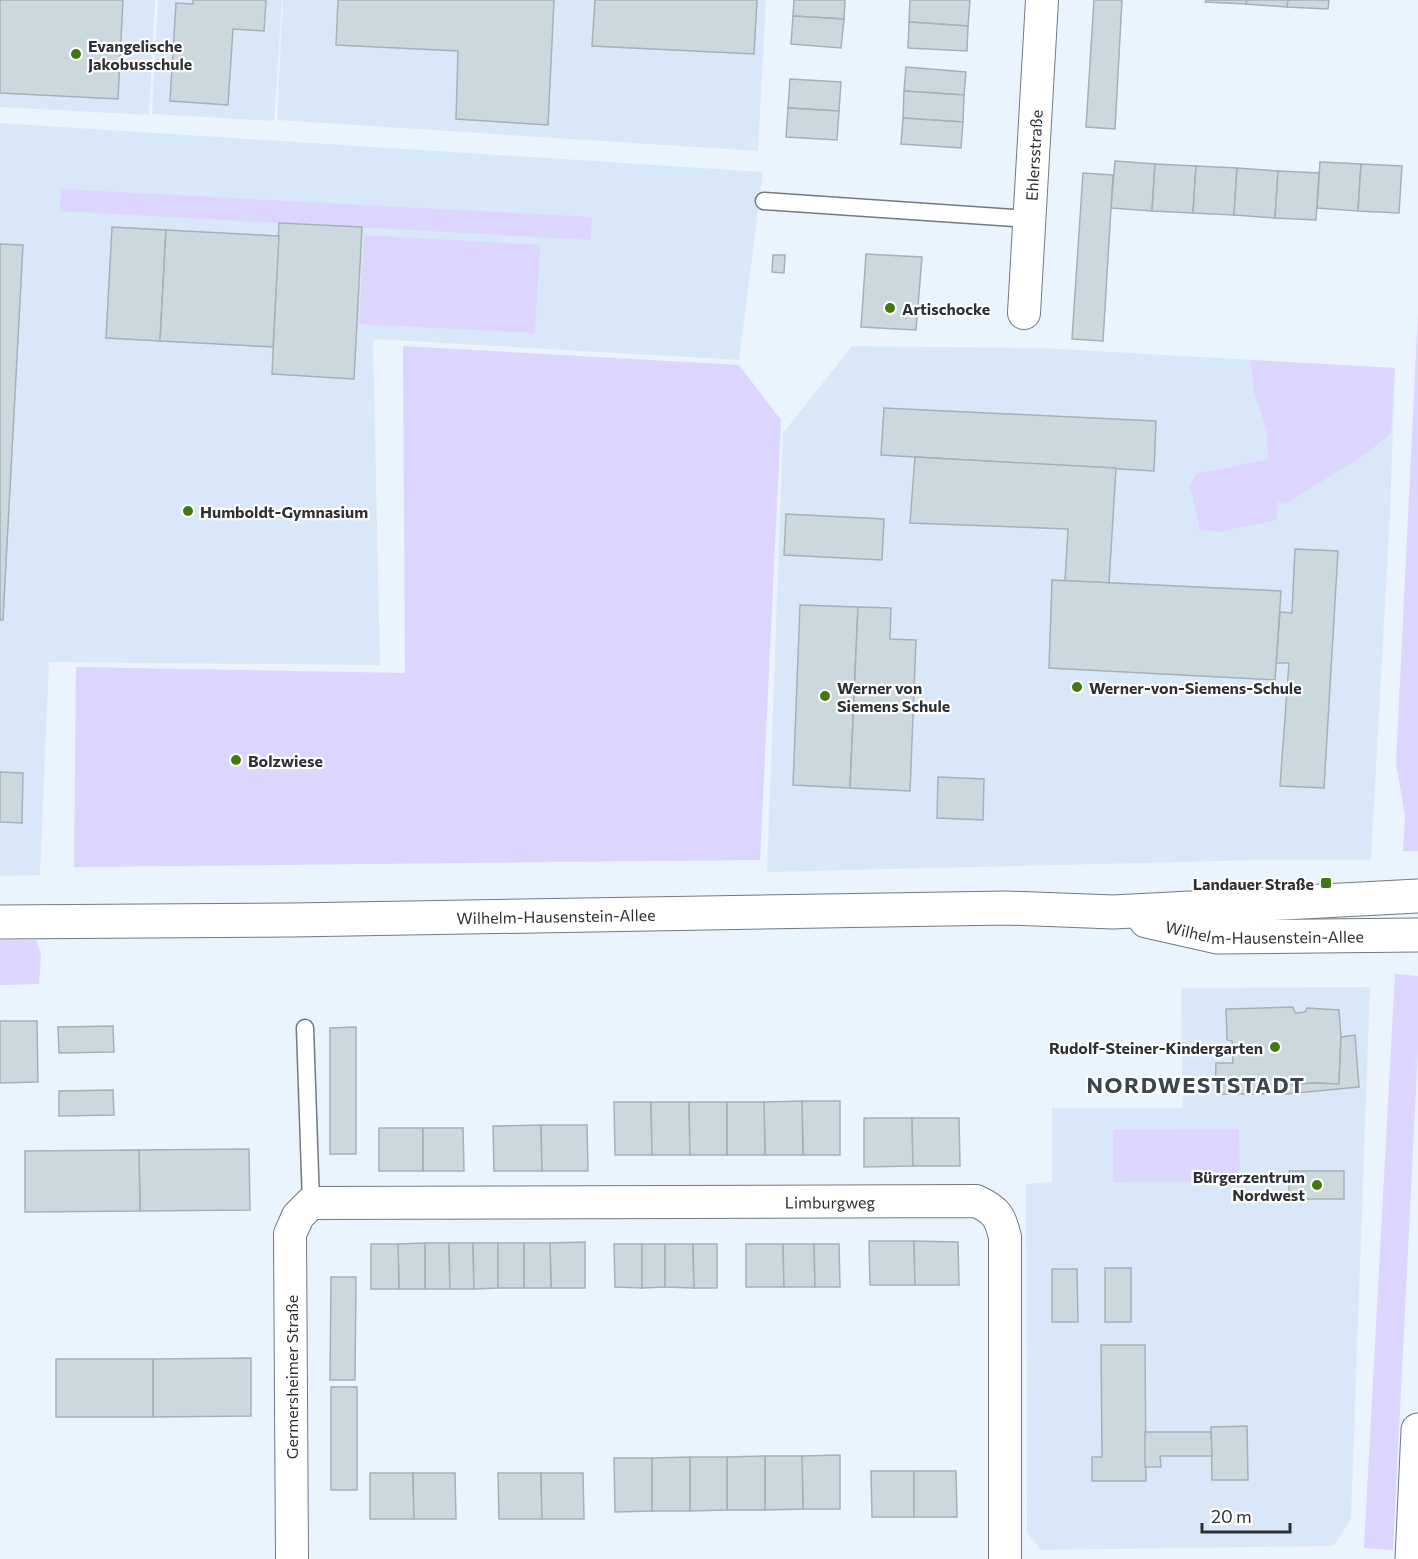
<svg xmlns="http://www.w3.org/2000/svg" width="1418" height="1559" font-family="Commissioner,sans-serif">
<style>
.built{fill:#d9e8f8}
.green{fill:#dcd5fe}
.building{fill:#cbd9df;stroke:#a4b1b7;stroke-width:1.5}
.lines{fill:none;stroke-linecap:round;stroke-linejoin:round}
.service-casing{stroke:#717a82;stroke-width:19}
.minor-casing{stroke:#717a82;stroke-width:34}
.tertiary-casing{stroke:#717a82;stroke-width:35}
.service{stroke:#fff;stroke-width:16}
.minor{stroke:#fff;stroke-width:32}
.tertiary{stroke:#fff;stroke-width:33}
.poi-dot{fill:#40790e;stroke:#fff;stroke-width:2}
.labels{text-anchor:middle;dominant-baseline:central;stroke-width:4.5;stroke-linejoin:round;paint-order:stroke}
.poi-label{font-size:16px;font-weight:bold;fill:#2d3135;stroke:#fff;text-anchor:start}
.street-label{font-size:16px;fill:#2d3135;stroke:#fff}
.district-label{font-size:22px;font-weight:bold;letter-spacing:1.5px;fill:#3c444c;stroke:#fff}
</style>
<rect width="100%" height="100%" fill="#e9f4fe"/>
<g class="built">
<polygon points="0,0 155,0 149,115 0,107"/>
<polygon points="158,0 282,0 274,121 152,114"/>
<polygon points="283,0 766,0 758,151 277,120"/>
<polygon points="0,123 763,172 739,360 373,339 380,665 49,662 40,875 0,876"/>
<polygon points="852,346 1041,348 1395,368 1390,513 1371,860 1265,860 767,872 783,433"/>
<polygon points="1370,987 1351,1519 1334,1546 1041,1550 1027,1533 1026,1184 1052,1182 1052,1108 1183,1108 1181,988"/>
</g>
<g class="green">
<polygon points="61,189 592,217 591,240 60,211"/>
<polygon points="364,235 540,245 535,333 359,324"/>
<polygon points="1418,312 1418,851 1403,851 1405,816 1396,763"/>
<polygon points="403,346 739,365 781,420 760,860 74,867 76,667 405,673"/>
<path d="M1250 360 1395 368 1391 433 1366 454 1285 504 1277 502V520L1218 532 1200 530 1190 486 1197 473C1221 470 1244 464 1268 459L1267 430 1255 395Z"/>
<polygon points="0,940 36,940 41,954 39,984 0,985"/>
<polygon points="1395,974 1418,976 1418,1049 1393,1550 1364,1548"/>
<polygon points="1239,1129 1240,1181 1113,1182 1113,1130"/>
</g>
<g class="building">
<polygon points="0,0 123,0 118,99 0,93"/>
<polygon points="193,0 266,0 264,31 233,29 228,105 170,101 176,3 193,4"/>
<polygon points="338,0 554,0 548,125 456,119 458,51 336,45"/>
<polygon points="595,0 757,0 754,54 592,46"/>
<polygon points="794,0 845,0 844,19 793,16"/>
<polygon points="910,0 970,0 968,26 909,22"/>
<polygon points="1094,0 1122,0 1115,129 1086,127"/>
<polygon points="1206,0 1247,0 1246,4 1205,2"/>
<polygon points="1247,0 1288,0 1287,7 1246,4"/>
<polygon points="1288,0 1329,0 1328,9 1287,7"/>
<polygon points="793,16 844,19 841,48 791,44"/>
<polygon points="909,22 968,26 967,51 908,48"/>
<polygon points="906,67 966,72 964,95 904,91"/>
<polygon points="790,79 841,82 839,111 788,108"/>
<polygon points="904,91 964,95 963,122 903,118"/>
<polygon points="788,108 839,111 837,140 786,137"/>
<polygon points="903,118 963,122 961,148 901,144"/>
<polygon points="1115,161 1155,164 1152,211 1111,208"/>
<polygon points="1320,162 1361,164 1358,211 1317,208"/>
<polygon points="1155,164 1196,166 1193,213 1152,211"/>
<polygon points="1361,164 1402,166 1399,213 1358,211"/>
<polygon points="1196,166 1237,168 1234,215 1193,213"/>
<polygon points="1237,168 1278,171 1275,218 1234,215"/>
<polygon points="1278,171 1319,173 1316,220 1275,218"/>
<polygon points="1083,173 1113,175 1103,341 1072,339"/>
<polygon points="279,223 362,227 354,379 272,374"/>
<polygon points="112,227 166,230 160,341 106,338"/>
<polygon points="166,230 279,236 273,347 160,341"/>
<polygon points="0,244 23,245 3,620 0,620"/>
<polygon points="866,254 922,257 916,330 861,327"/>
<polygon points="773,255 785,255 784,273 772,272"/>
<polygon points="884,408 1156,421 1154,471 881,455"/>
<polygon points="915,457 1116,468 1109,583 1065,581 1068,529 910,523"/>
<polygon points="786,514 884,519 882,560 784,555"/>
<polygon points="1295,549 1338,551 1324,788 1280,786 1289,663 1276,663 1280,612 1292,613"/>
<polygon points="1052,580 1281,591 1275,680 1049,668"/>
<polygon points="800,605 858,607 850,788 793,785"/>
<polygon points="858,607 891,608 890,639 916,640 910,791 850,788"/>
<polygon points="0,772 23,773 22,823 0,822"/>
<polygon points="938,777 984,779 983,820 937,818"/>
<polygon points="1293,1007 1295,1013 1305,1012 1307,1008 1339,1010 1341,1037 1339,1084 1314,1083 1287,1085 1286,1094 1215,1094 1216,1063 1233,1063 1232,1041 1227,1040 1226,1009"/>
<polygon points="0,1021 37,1021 38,1082 0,1083"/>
<polygon points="113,1026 114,1052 59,1053 58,1027"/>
<polygon points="356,1027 356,1154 330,1154 330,1028"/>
<polygon points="1355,1035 1359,1087 1286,1094 1287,1085 1314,1083 1339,1084 1341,1037"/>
<polygon points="113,1090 114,1115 59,1116 59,1091"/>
<polygon points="802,1101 840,1101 840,1155 803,1155"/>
<polygon points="802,1101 803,1155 765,1155 764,1102"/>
<polygon points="614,1102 651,1102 652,1155 615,1155"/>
<polygon points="651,1102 689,1102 690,1155 652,1155"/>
<polygon points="689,1102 727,1102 727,1155 690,1155"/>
<polygon points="727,1102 764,1102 765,1155 727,1155"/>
<polygon points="864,1118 912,1118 913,1166 864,1167"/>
<polygon points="912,1118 959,1118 960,1166 913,1166"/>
<polygon points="541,1125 542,1171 494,1171 493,1126"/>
<polygon points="541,1125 587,1125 588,1171 542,1171"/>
<rect x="379" y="1128" width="44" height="43"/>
<polygon points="423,1128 463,1128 464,1171 423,1171"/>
<polygon points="249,1149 250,1210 140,1211 139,1150"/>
<polygon points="139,1150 140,1211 25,1212 25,1151"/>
<rect x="1289" y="1171" width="55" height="28"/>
<polygon points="869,1241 914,1241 915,1285 870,1285"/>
<polygon points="914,1241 958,1242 959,1285 915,1285"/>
<polygon points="585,1242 585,1288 551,1288 550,1243"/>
<polygon points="425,1243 449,1243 450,1289 425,1289"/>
<polygon points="425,1243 425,1289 399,1289 398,1244"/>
<polygon points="449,1243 473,1243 474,1289 450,1289"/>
<polygon points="473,1243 498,1243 498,1288 474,1289"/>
<rect x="498" y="1243" width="26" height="45"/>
<polygon points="524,1243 550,1243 551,1288 524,1288"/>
<polygon points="371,1244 398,1244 399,1289 371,1289"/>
<polygon points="614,1244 642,1244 642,1288 615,1287"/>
<polygon points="642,1244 665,1244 665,1287 642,1288"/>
<polygon points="665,1244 693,1244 694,1288 665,1287"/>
<polygon points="693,1244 717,1244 717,1288 694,1288"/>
<polygon points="746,1244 783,1244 784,1287 746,1287"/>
<polygon points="783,1244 814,1244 815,1287 784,1287"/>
<polygon points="814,1244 839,1244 840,1287 815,1287"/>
<rect x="1105" y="1268" width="26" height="54"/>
<polygon points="1052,1269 1077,1269 1078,1322 1052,1322"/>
<polygon points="331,1277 356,1277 355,1380 330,1380"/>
<polygon points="1101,1345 1145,1345 1146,1481 1092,1481 1092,1457 1102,1457"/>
<polygon points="251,1358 251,1416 153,1417 153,1359"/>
<rect x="56" y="1359" width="97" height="58"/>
<rect x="331" y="1387" width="26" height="103"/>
<polygon points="1247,1426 1248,1480 1212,1480 1211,1427"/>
<polygon points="1145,1432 1211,1432 1212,1456 1160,1456 1161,1467 1145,1467"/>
<polygon points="840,1455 840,1509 803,1509 802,1456"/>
<polygon points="765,1456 802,1456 803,1509 765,1510"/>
<polygon points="765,1456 765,1510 727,1510 727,1457"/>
<polygon points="690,1457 727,1457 727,1510 690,1511"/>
<polygon points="690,1457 690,1511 652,1511 652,1458"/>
<polygon points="614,1458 652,1458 652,1511 615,1512"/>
<polygon points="871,1471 914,1471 914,1517 872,1517"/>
<polygon points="914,1471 956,1471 957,1517 914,1517"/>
<polygon points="370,1473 413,1473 414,1519 370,1519"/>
<polygon points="413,1473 455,1473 456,1519 414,1519"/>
<polygon points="498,1473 541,1473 542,1519 499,1519"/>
<polygon points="541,1473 583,1473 584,1519 542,1519"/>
</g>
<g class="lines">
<g class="service-casing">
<g id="service">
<polyline points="764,201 1030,219"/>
<polyline points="305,1028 311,1203"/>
</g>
</g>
<g class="minor-casing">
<g id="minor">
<path id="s1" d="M1024 313 1042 0"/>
<path id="s2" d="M292 1559 290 1234 298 1216 311 1203 976 1201C996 1210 1000 1216 1005 1237V1559"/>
</g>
</g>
<g class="tertiary-casing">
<g id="tertiary">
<path id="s3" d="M1146 921 1217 937 1418 935"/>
<path id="s4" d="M0 922 292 920 1007 908 1113 912 1418 896"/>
<polyline points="1412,1559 1418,1430"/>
</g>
</g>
<use href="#service" class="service"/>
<use href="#minor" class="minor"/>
<use href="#tertiary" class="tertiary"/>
</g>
<g class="poi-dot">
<circle cx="76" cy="54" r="6"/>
<circle cx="890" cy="308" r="6"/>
<circle cx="188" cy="511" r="6"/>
<circle cx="1077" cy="687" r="6"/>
<circle cx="825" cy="696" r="6"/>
<circle cx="236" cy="760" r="6"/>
<rect x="1320" y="877" width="12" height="12" rx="3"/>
<circle cx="1275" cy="1047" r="6"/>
<circle cx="1317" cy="1185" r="6"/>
</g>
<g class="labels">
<g class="poi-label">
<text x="88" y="45">Evangelische<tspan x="88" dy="18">Jakobusschule</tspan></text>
<text x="902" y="308">Artischocke</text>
<text x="200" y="511">Humboldt-Gymnasium</text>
<text x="837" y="687">Werner von<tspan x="837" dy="18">Siemens Schule</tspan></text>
<text x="1089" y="687">Werner-von-Siemens-Schule</text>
<text x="248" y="760">Bolzwiese</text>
<text x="1314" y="883" text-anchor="end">Landauer Straße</text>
<text x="1263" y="1047" text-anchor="end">Rudolf-Steiner-Kindergarten</text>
<text x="1305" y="1176" text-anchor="end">Bürgerzentrum<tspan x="1305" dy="18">Nordwest</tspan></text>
</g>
<g class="street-label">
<text stroke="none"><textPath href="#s1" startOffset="158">Ehlersstraße</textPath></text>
<text stroke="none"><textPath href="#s4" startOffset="556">Wilhelm-Hausenstein-Allee</textPath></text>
<text stroke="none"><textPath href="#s3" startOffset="120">Wilhelm-Hausenstein-Allee</textPath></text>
<text stroke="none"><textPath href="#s2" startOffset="882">Limburgweg</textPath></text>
<text transform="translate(291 1377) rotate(-90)">Germersheimer Straße</text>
</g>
<g class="district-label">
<text x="1196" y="1084">NORDWESTSTADT</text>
</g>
</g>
<path d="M1202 1523v9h88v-9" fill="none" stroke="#2d3135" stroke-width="3"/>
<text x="1211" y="1523" font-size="18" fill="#2d3135" stroke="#ffffff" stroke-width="4.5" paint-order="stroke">20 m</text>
</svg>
